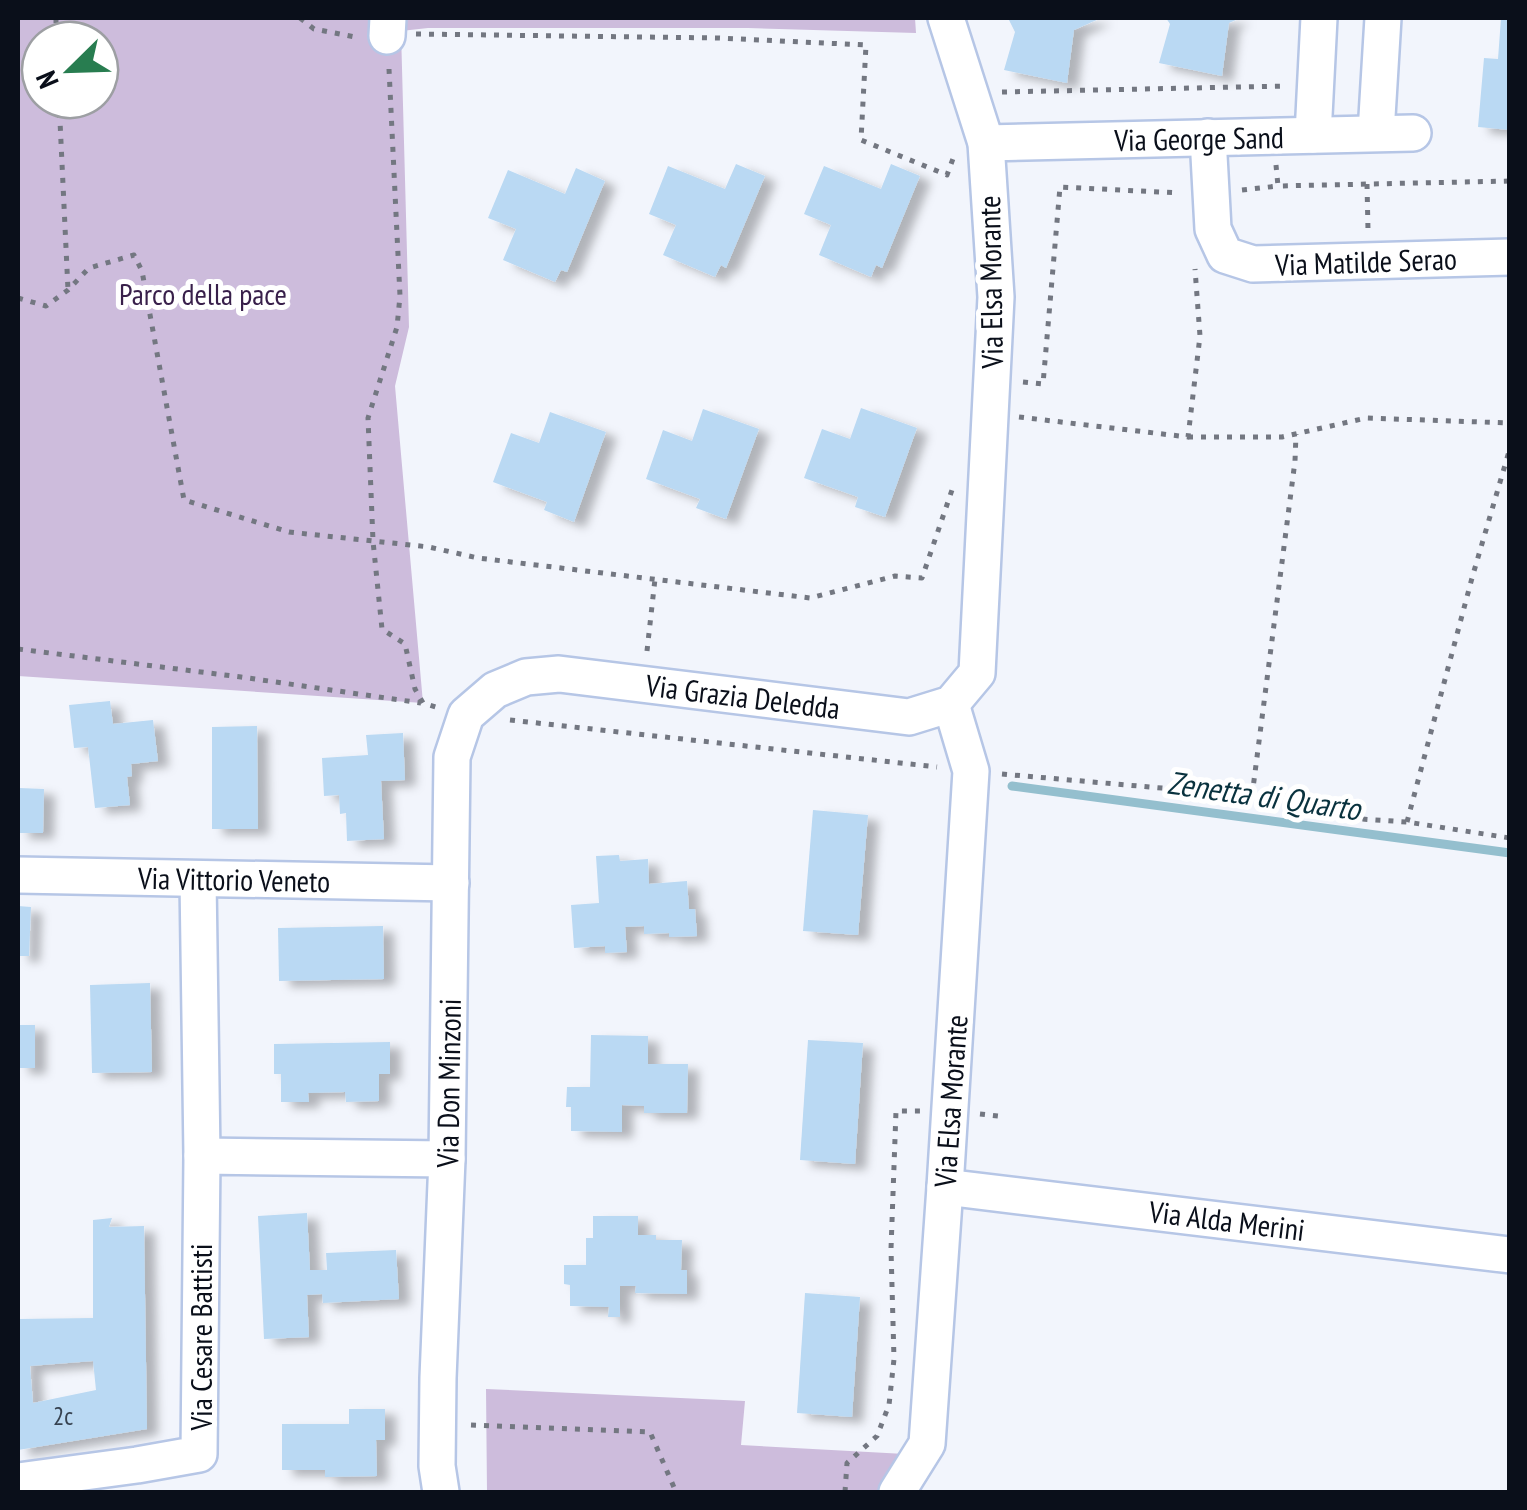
<svg xmlns="http://www.w3.org/2000/svg" width="1527" height="1510" font-family="'PT Sans Narrow',sans-serif">
<style>
.green{fill:#cdbcdc;fill-rule:evenodd}
.lines{fill:none;stroke-linecap:round;stroke-linejoin:round}
.stream{stroke:#94bfce;stroke-width:9}
.building{fill:#bad9f3;fill-rule:evenodd;filter:url(#shadow)}
.minor-casing{stroke:#b6c6e6;stroke-width:40}
.path{stroke:#737781;stroke-width:5;stroke-dasharray:5 8;stroke-linecap:butt}
.minor{stroke:#fff;stroke-width:35}
.labels{text-anchor:middle;dominant-baseline:central;stroke-width:10;stroke-linejoin:round;paint-order:stroke}
.number-label{font-size:25px;fill:#364250}
.street-label{font-size:30px;fill:#0a0f1a;stroke:#fff}
.park-label{font-size:30px;fill:#381f4a;stroke:#fff}
.water-label{font-size:32px;font-style:italic;fill:#09323e;stroke:#fff}
</style>
<defs>
<filter id="shadow"><feDropShadow dx="11" dy="6" stdDeviation="5" flood-color="#0004"/></filter>
</defs>
<rect width="100%" height="100%" fill="#f2f5fc"/>
<g class="green">
<path d="M18 18H915L916 33 748 28H428L401 31 409 327 395 386 423 703 18 676ZM40 40H100V100H40Z"/>
<polygon points="486,1389 745,1401 741,1445 905,1454 904,1492 487,1492"/>
</g>
<g class="lines">
<polyline class="stream" points="1012,786 1510,853"/>
</g>
<g class="building">
<polygon points="1008,18 1101,18 1074,30 1067,83 1004,70 1015,32"/>
<polygon points="1166,18 1240,18 1229,23 1222,76 1159,63 1170,24"/>
<polygon points="1501,18 1510,18 1510,130 1478,127 1484,58 1498,59"/>
<polygon points="736,164 765,176 726,268 721,265 715,277 663,255 676,225 649,214 668,166 725,189"/>
<polygon points="891,164 920,176 882,268 876,265 871,277 819,255 831,225 804,214 824,166 881,189"/>
<polygon points="576,168 605,181 567,272 561,270 555,282 503,260 516,229 488,218 508,170 565,194"/>
<polygon points="861,408 917,428 885,517 855,507 858,497 804,478 822,429 850,439"/>
<polygon points="703,409 759,429 726,519 696,508 700,499 646,479 663,430 692,441"/>
<polygon points="550,412 606,432 574,522 544,510 547,502 493,482 511,433 539,443"/>
<polygon points="110,701 113,724 153,720 158,761 131,764 132,776 127,777 130,805 95,808 88,747 74,748 69,705"/>
<polygon points="257,726 258,829 212,829 212,727"/>
<polygon points="403,733 405,780 381,781 384,839 347,841 346,813 340,814 339,795 324,796 322,758 368,755 366,735"/>
<polygon points="19,788 44,789 43,833 18,833"/>
<polygon points="813,810 868,815 858,935 803,931"/>
<polygon points="619,855 620,861 648,859 649,884 687,881 689,909 695,909 697,936 669,937 669,933 644,934 644,926 625,927 627,952 605,953 605,946 574,948 571,905 599,903 596,856"/>
<polygon points="18,906 31,907 29,956 18,956"/>
<polygon points="383,926 384,979 279,981 278,928"/>
<polygon points="150,983 152,1072 92,1073 90,985"/>
<rect x="18" y="1025" width="17" height="43"/>
<polygon points="591,1035 648,1036 648,1064 688,1064 687,1113 644,1113 644,1106 622,1105 622,1132 571,1131 571,1107 566,1107 567,1087 590,1087"/>
<polygon points="808,1040 863,1043 855,1164 800,1160"/>
<polygon points="390,1042 390,1074 379,1074 379,1101 346,1102 345,1092 308,1093 309,1102 281,1102 281,1074 274,1074 274,1044"/>
<polygon points="307,1213 310,1270 327,1270 326,1253 396,1250 399,1299 323,1303 322,1294 307,1295 309,1337 264,1339 258,1216"/>
<polygon points="593,1216 638,1216 638,1235 656,1235 656,1240 682,1240 681,1270 687,1270 687,1294 635,1293 636,1286 620,1286 620,1317 608,1317 609,1307 570,1306 570,1285 564,1284 564,1265 586,1265 586,1238 593,1238"/>
<path d="M112 1218 109 1227 144 1226 147 1429 18 1450V1319L93 1318V1220ZM93 1361 96 1390 33 1403 30 1366Z"/>
<polygon points="805,1293 860,1297 852,1417 797,1413"/>
<polygon points="349,1409 385,1409 385,1440 376,1440 377,1476 325,1477 325,1470 282,1470 282,1424 349,1424"/>
</g>
<g class="lines">
<g class="minor-casing">
<g id="minor">
<polyline points="387,36 388,18"/>
<polyline points="1376,133 1383,18"/>
<polyline points="1313,135 1319,18"/>
<polyline points="1208,137 1213,229 1225,255 1253,264 1510,257"/>
<polyline points="986,143 1413,133"/>
<polyline points="18,875 451,883"/>
<polyline points="198,879 202,1156"/>
<polyline points="945,1187 1510,1255"/>
<polyline points="18,1481 137,1465 199,1454 202,1156 447,1159"/>
<polyline points="441,1492 437,1466 438,1378 447,1159 452,757 466,715 495,690 526,677 559,674 909,717 951,704 977,673 996,297 986,143 946,18"/>
<polyline points="897,1492 927,1444 945,1187 971,771 951,704"/>
</g>
</g>
<g class="path">
<polyline points="56,18 56,40"/>
<polyline points="300,18 314,29 355,37"/>
<polyline points="416,34 718,38 866,45 861,140 947,175 954,156"/>
<polyline points="389,69 400,296 397,327 368,418 373,541 382,629 405,644 415,689 423,703 436,707"/>
<polyline points="1002,92 1286,86"/>
<polyline points="59,100 68,290"/>
<polyline points="1276,165 1278,186 1510,181"/>
<polyline points="1367,184 1368,230"/>
<polyline points="1242,190 1278,186"/>
<polyline points="18,298 46,306 68,290 89,268 134,255 142,271 184,500 289,532 429,547 478,558 810,598 895,576 922,578 952,490"/>
<polyline points="1023,382 1043,384 1060,187 1180,193"/>
<polyline points="1019,417 1188,437 1200,336 1195,269"/>
<polyline points="1188,437 1282,437 1366,418 1510,423"/>
<polyline points="18,649 241,677 421,703"/>
<polyline points="647,651 655,579"/>
<polyline points="510,720 937,767"/>
<polyline points="1002,774 1252,796 1346,818 1407,822 1510,838"/>
<polyline points="1252,796 1295,461 1296,434"/>
<polyline points="1407,822 1472,578 1510,448"/>
<polyline points="980,1114 998,1116"/>
<polyline points="471,1425 650,1432 676,1492"/>
<polyline points="845,1492 847,1463 877,1436 889,1405 894,1359 891,1249 896,1111 921,1111"/>
</g>
<use href="#minor" class="minor"/>
</g>
<g class="labels">
<g class="number-label">
<text x="63" y="1416">2c</text>
</g>
<g class="street-label">
<text transform="translate(1199 138) rotate(-1)">Via George Sand</text>
<text transform="translate(1366 261) rotate(-2)">Via Matilde Serao</text>
<text transform="translate(990 282) rotate(-91)">Via Elsa Morante</text>
<text transform="translate(743 696) rotate(7)">Via Grazia Deledda</text>
<text transform="translate(234 879) rotate(1)">Via Vittorio Veneto</text>
<text transform="translate(448 1083) rotate(-89)">Via Don Minzoni</text>
<text transform="translate(950 1101) rotate(-86)">Via Elsa Morante</text>
<text transform="translate(1227 1220) rotate(7)">Via Alda Merini</text>
<text transform="translate(200 1337) rotate(-90)">Via Cesare Battisti</text>
</g>
<g class="park-label">
<text x="203" y="293">Parco della pace</text>
</g>
<g class="water-label">
<text transform="translate(1264 795) rotate(8)">Zenetta di Quarto</text>
</g>
</g>
<rect width="1527" height="1510" fill="none" stroke="#0a0f1a" stroke-width="40"/>
<g transform="translate(70 70) rotate(247)"><circle r="48" fill="#ffffff" stroke="#9d9fa3" stroke-width="2.5"/>
<path d="M0-8L18 38L0 25L-18 38Z" fill="#287d50"/>
<text y="-15" font-size="28" font-weight="bold" text-anchor="middle" fill="#0a0f1a">N</text>
</g>
</svg>
